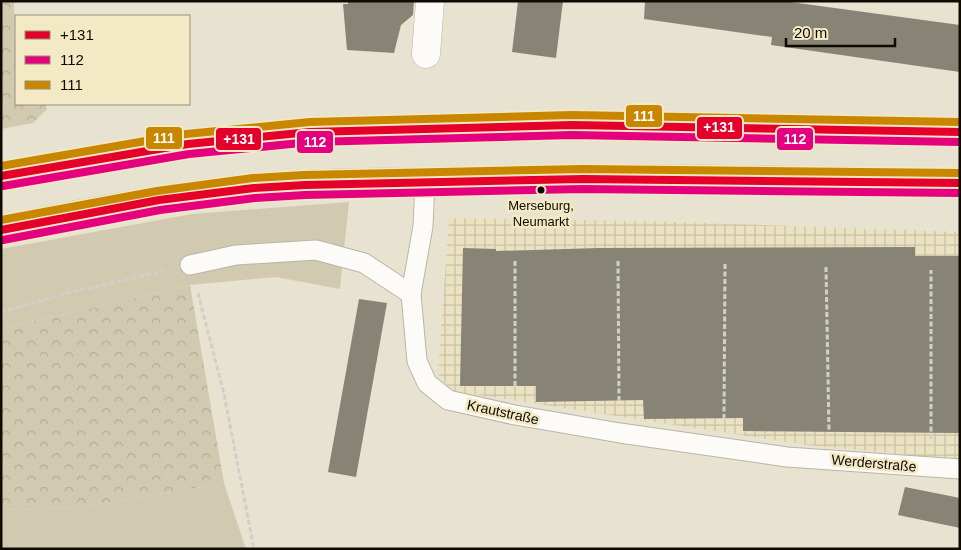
<svg xmlns="http://www.w3.org/2000/svg" width="961" height="550" font-family="Helvetica,sans-serif">
<style>
.industrial{fill:url(#industrial-grid)}
.grass{fill:#d2cab0}
.forest{fill:url(#forest-crowns)}
.building{fill:#888475}
.lines{fill:none;stroke-linecap:round;stroke-linejoin:round}
.lane-casing{stroke:#b9b5a6;stroke-width:21}
.street-casing{stroke:#b9b5a6;stroke-width:29}
.primary-casing{stroke:#b9b5a6;stroke-width:29}
.path{stroke:#d1cfc9;stroke-width:3;stroke-dasharray:5 2.5;stroke-linecap:butt}
.lane{stroke:#fcfbf8;stroke-width:19}
.street{stroke:#fcfbf8;stroke-width:28}
.primary{stroke:#fcfbf8;stroke-width:28}
.bus-1-casing{stroke:#f3e9c5;stroke-width:11}
.bus-2-casing{stroke:#f3e9c5;stroke-width:11}
.bus-3-casing{stroke:#f3e9c5;stroke-width:11}
.bus-1{stroke:#e4002b;stroke-width:8}
.bus-2{stroke:#e5007d;stroke-width:8}
.bus-3{stroke:#c98700;stroke-width:8}
.bus-dot{fill:#0f0b02;stroke:#f3e9c5;stroke-width:2}
.labels{text-anchor:middle;dominant-baseline:central;stroke-width:5;stroke-linejoin:round;paint-order:stroke}
.bus-label{font-size:13px;fill:#0f0b02;stroke:#f3e9c5}
.street-label{font-size:14px;fill:#0f0b02;stroke:#f3e9c5}
.line-badge{stroke:#f3e9c5;stroke-width:2}
.badge-label{font-size:14px;text-anchor:middle;font-weight:bold;fill:#fff}
</style>
<defs>
<pattern id="industrial-grid" width="8" height="8" patternUnits="userSpaceOnUse" patternTransform="scale(1.25)"><rect width="8" height="8" fill="#ebe2c2"/><path d="M0 4h8M4 0v8" fill="none" stroke="#c8c1a5"/></pattern>
<pattern id="forest-crowns" width="20" height="18" patternUnits="userSpaceOnUse" patternTransform="scale(1.25)"><rect width="20" height="18" fill="#d2cab0"/><path d="M2 6a3 3 0 1 1 6 0M12 15a3 3 0 1 1 6 0" fill="none" stroke="#b3ac96"/></pattern>
</defs>
<rect width="100%" height="100%" fill="#e8e3d0"/>
<polygon class="industrial" points="449,218 647,221 960,232 960,460 807,445 452,391 438,374"/>
<g class="grass">
<polygon points="349,202 340,289 276,277 190,285 1,329 1,249 192,214"/>
<polygon points="224,483 246,549 1,549 1,510 75,508"/>
</g>
<g class="forest">
<polygon points="1,1 14,1 16,104 45,104 47,109 33,123 1,129"/>
<polygon points="190,285 224,483 75,508 1,510 1,329"/>
</g>
<g class="building">
<polygon points="348,1 414,1 413,15 401,25 394,53 347,50 343,4 348,4"/>
<polygon points="518,1 563,1 556,58 512,52"/>
<polygon points="645,1 783,1 960,25 960,72 771,45 772,37 644,19"/>
<polygon points="915,247 915,256 960,256 960,433 743,431 743,418 644,419 643,400 536,402 536,386 460,386 463,248 496,249 496,251 598,248"/>
<polygon points="359,299 387,303 356,477 328,472"/>
<polygon points="905,487 960,498 960,528 898,515"/>
</g>
<g class="lines">
<g class="lane-casing">
<g id="lane">
<polyline points="425,182 423,226 411,294 417,361 427,383 448,400 515,415 620,433 787,457 960,469"/>
<polyline points="190,265 236,255 316,250 364,263 411,294"/>
</g>
</g>
<g class="street-casing">
<polyline id="street" points="426,54 430,1"/>
</g>
<g class="primary-casing">
<g id="primary">
<polyline points="1,176 188,144 310,132 572,125 960,132"/>
<path d="M1 230C85 212 169 197 254 188 322 182 389 182 457 181 625 177 792 180 960 183"/>
</g>
</g>
<g class="path">
<polyline points="1,9 5,1"/>
<polyline points="618,261 619,403"/>
<polyline points="826,267 829,431"/>
<polyline points="198,293 224,394 254,549"/>
<polyline points="1,312 67,293 164,271"/>
<polyline points="515,386 515,259"/>
<polyline points="724,419 725,264"/>
<polyline points="931,439 931,270"/>
</g>
<use href="#lane" class="lane"/>
<use href="#street" class="street"/>
<use href="#primary" class="primary"/>
<g class="bus-1-casing">
<g id="bus-1">
<polyline points="1,176 188,144 310,132 572,125 960,132"/>
<polyline points="1,230 159,200 254,188 305,185 583,179 960,183"/>
</g>
</g>
<g class="bus-2-casing">
<g id="bus-2">
<polyline points="3,186 189,154 311,142 572,135 960,142"/>
<polyline points="3,240 160,210 255,198 305,195 583,189 960,193"/>
</g>
</g>
<g class="bus-3-casing">
<g id="bus-3">
<polyline points="1,166 186,134 310,122 572,115 960,122"/>
<polyline points="1,220 157,191 253,178 304,175 583,169 960,173"/>
</g>
</g>
<use href="#bus-1" class="bus-1"/>
<use href="#bus-2" class="bus-2"/>
<use href="#bus-3" class="bus-3"/>
</g>
<circle class="bus-dot" cx="541" cy="190" r="4.5"/>
<g class="labels">
<g class="bus-label">
<text x="541" y="205">Merseburg,<tspan x="541" dy="16">Neumarkt</tspan></text>
</g>
<g class="street-label">
<text transform="translate(503 412) rotate(12)">Krautstraße</text>
<text transform="translate(874 463) rotate(5)">Werderstraße</text>
</g>
</g>
<g class="line-badge">
<rect x="625" y="104" width="38" height="24" rx="5" fill="#c98700"/>
<rect x="696" y="116" width="47" height="24" rx="5" fill="#e4002b"/>
<rect x="145" y="126" width="38" height="24" rx="5" fill="#c98700"/>
<rect x="215" y="127" width="47" height="24" rx="5" fill="#e4002b"/>
<rect x="776" y="127" width="38" height="24" rx="5" fill="#e5007d"/>
<rect x="296" y="130" width="38" height="24" rx="5" fill="#e5007d"/>
</g>
<g class="badge-label">
<text x="644" y="121">111</text>
<text x="719" y="132">+131</text>
<text x="164" y="143">111</text>
<text x="239" y="144">+131</text>
<text x="795" y="144">112</text>
<text x="315" y="147">112</text>
</g>
<rect width="961" height="550" fill="none" stroke="#0f0b02" stroke-width="5"/>
<rect x="15" y="15" width="175" height="90" fill="#f3e9c5" stroke="#989077"/>
<rect x="25" y="31" width="25" height="8" fill="#e4002b" stroke="#989077"/>
<text x="60" y="40" font-size="15" fill="#0f0b02">+131</text>
<rect x="25" y="56" width="25" height="8" fill="#e5007d" stroke="#989077"/>
<text x="60" y="65" font-size="15" fill="#0f0b02">112</text>
<rect x="25" y="81" width="25" height="8" fill="#c98700" stroke="#989077"/>
<text x="60" y="90" font-size="15" fill="#0f0b02">111</text>
<path d="M786 38v8h109v-8" fill="none" stroke="#0f0b02" stroke-width="2.5"/>
<text x="794" y="38" font-size="15" fill="#0f0b02" stroke="#f3e9c5" stroke-width="4" paint-order="stroke">20 m</text>
</svg>
